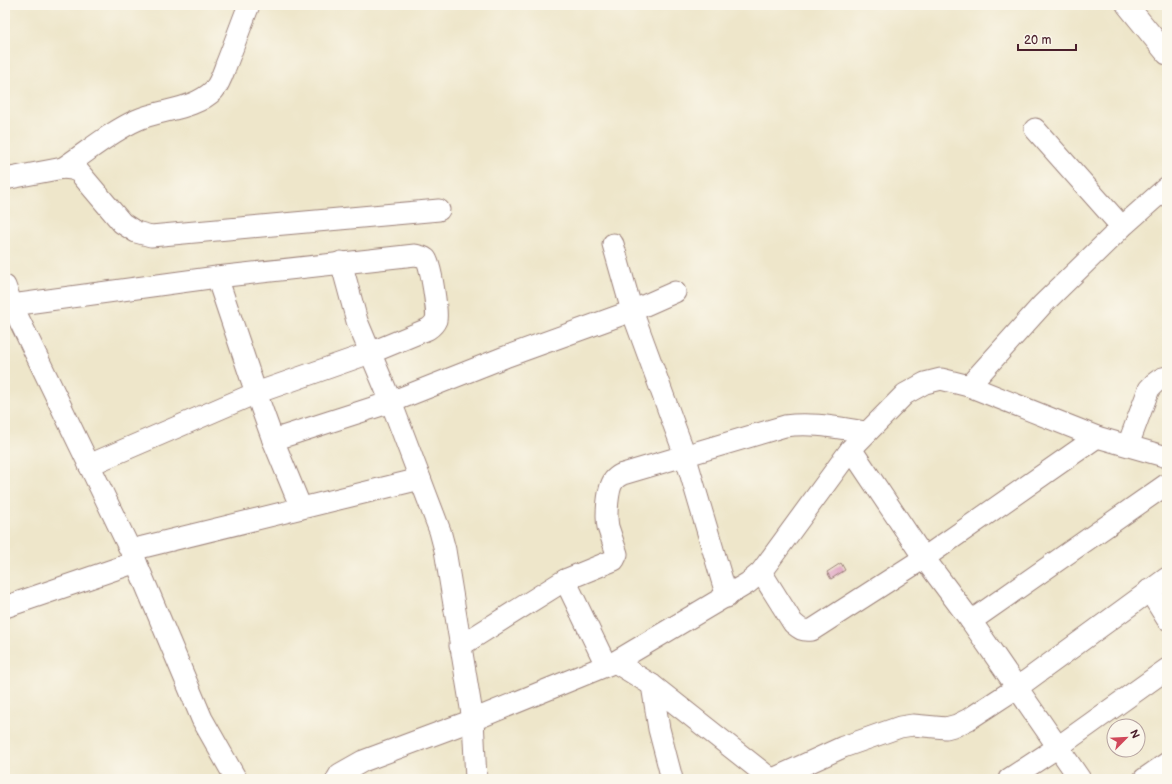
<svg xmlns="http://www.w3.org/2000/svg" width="1172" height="784" font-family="'Balsamiq Sans',sans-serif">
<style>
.building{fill:#dea1c1}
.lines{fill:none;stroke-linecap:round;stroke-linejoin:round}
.minor-casing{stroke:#9c827a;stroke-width:23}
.minor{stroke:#fff;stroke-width:21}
</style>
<rect width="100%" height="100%" fill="#fbf7ec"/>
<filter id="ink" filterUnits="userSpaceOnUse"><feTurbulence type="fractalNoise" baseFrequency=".025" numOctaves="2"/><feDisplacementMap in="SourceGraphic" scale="8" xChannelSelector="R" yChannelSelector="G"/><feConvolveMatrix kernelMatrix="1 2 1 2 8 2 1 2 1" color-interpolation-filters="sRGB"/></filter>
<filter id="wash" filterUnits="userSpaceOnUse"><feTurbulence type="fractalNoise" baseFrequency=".012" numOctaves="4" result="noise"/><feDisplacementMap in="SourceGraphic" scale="16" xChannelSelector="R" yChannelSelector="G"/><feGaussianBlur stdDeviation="0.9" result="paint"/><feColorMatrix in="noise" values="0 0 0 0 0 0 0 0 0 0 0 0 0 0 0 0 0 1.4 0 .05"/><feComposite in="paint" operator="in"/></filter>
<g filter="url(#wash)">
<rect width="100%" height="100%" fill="#eee6ca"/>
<g id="blocks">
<polygon class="building" points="841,563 845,570 831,579 827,572"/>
</g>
</g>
<g filter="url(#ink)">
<use href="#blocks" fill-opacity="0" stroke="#9c827a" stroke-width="1"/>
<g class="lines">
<g class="minor-casing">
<g id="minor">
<polyline points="1127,5 1167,54"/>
<polyline points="1035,129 1122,227"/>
<path d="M63 168C87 152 112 131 137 120 162 109 194 110 214 90 220 83 223 73 226 65 234 45 241 25 249 5"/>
<polyline points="5,179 63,168 72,169 79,172 122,223 136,232 151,236 439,210"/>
<polyline points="613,244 632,311 685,455 727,597"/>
<polyline points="341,262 357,321 391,402 440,531 445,550 473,720 476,779"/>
<polyline points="217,277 256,393 273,440 391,402 505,357 632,311 675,292"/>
<polyline points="5,286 12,305 136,562 202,719 236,779"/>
<path d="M12 305 217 277 415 255C418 256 424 256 426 259 431 264 438 313 436 320 434 325 431 327 428 329L370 353 256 393 89 465"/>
<polyline points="969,386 1042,305 1122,227 1167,187"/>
<polyline points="273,440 301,508"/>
<path d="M1128 445 1149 389C1154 383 1159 378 1167 377"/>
<polyline points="851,449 924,558 971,621 1080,779"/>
<polyline points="131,550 420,479"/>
<path d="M761 572 793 623C800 629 802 631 812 630L924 558 1097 437"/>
<polyline points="565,580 606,665"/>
<polyline points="1149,590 1167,619"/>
<polyline points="5,607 136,562"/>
<polyline points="971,621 1167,484"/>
<path d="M460 646 565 580 614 560 617 554C614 545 611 536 608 527 606 517 607 487 615 479 617 477 620 475 623 474L785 426C812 422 838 428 866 432"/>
<polyline points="615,662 652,685 771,779"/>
<polyline points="652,685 659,729 672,779"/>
<polyline points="337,779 340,774 363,761 473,720 615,662 748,583 761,572 851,449 905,394 925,383 941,379 969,386 1097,437 1167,457"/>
<polyline points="773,779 843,747 900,727 913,725 946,728 957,725 969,719 1018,687 1167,578"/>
<polyline points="1009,779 1058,747 1167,669"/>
<polyline points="1144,779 1167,763"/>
</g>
</g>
<use href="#minor" class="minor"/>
</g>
</g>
<rect width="1172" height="784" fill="none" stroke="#fbf7ec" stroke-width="20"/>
<g transform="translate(1126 738) rotate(66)"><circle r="19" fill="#fbf7ec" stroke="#b4a19f"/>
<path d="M0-3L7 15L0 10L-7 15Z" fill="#d1495b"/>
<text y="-6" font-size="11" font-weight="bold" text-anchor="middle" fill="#4a1f2b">N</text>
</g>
<path d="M1018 44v6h58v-6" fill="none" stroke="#4a1f2b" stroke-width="2"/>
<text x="1024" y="44" font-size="12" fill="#4a1f2b" stroke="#fbf7ec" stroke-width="3" paint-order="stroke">20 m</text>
</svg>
